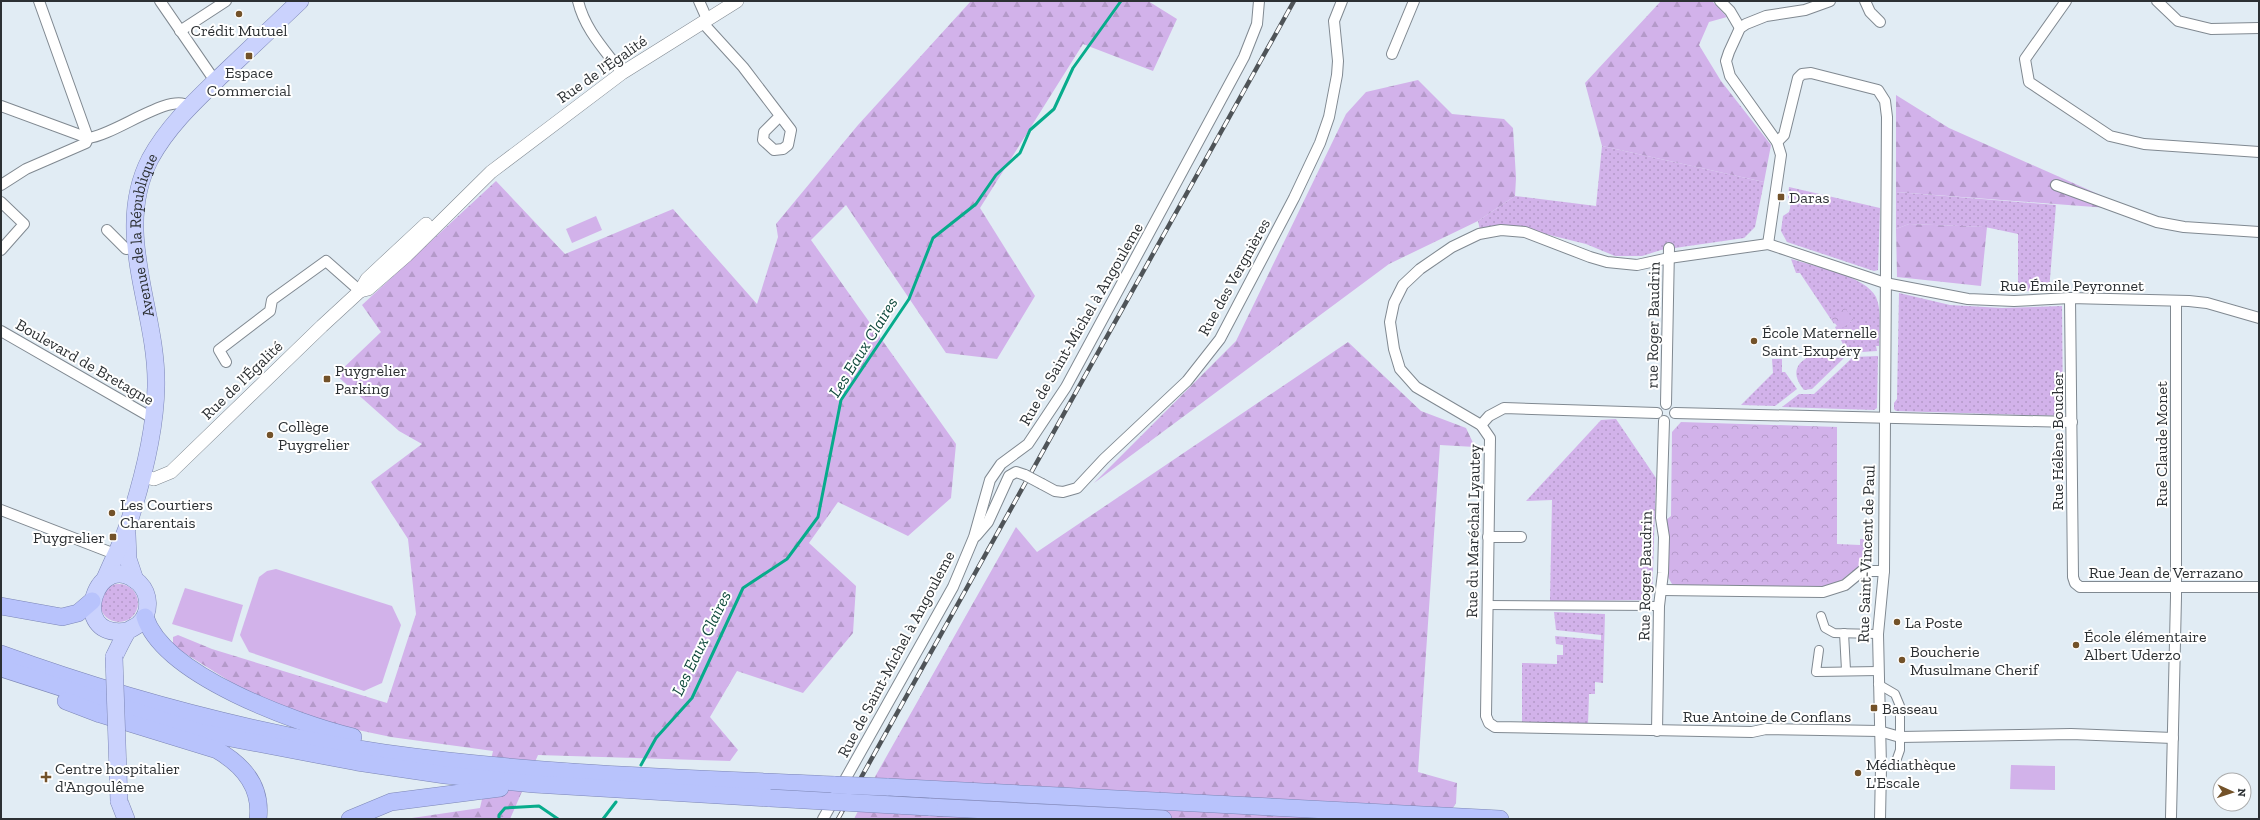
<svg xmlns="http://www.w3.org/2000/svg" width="2260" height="820" font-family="'Zilla Slab',serif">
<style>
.grass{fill:url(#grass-dots)}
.forest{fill:url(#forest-firs)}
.park{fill:url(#park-crowns)}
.pitch{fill:#d2b2ea}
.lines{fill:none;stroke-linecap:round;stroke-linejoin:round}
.stream{stroke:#07ac8c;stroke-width:3}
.pedestrian-casing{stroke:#808991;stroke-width:10}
.minor-casing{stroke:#808991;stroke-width:12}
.tertiary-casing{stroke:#808991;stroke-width:14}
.primary-casing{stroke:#7c86b6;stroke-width:18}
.trunk-casing{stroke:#7c86b6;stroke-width:18}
.pedestrian{stroke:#fff;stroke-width:8}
.minor{stroke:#fff;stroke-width:10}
.tertiary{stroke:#fff;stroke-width:13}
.primary{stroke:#cad2fd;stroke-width:17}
.trunk{stroke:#b8c3fc;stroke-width:17}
.rail-casing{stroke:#4f5458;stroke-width:4.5}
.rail{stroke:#fff;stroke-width:3;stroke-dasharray:9;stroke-linecap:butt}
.minor-bridge-casing{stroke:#808991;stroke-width:12;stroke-linecap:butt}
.primary-bridge-casing{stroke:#7c86b6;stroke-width:18;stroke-linecap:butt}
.trunk-bridge-casing{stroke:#7c86b6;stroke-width:18;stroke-linecap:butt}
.minor-bridge{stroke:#fff;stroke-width:10}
.primary-bridge{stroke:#cad2fd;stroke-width:17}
.trunk-bridge{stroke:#b8c3fc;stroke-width:17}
.poi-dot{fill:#735229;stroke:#fff;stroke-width:1.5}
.labels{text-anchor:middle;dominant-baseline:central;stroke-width:4;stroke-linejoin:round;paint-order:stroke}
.poi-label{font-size:16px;fill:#2c3033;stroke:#fff;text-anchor:start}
.street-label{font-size:16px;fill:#2c3033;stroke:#fff}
.water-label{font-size:17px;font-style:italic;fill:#114a3d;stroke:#fff}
</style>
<defs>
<pattern id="grass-dots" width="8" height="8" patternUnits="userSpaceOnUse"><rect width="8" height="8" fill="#d2b2ea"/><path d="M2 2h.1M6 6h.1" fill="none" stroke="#b499c9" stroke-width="1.8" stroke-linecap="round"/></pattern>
<pattern id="forest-firs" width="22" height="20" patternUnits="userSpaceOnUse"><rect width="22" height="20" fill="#d2b2ea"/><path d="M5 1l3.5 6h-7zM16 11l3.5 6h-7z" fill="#b499c9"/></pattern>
<pattern id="park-crowns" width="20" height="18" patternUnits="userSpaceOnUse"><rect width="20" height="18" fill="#d2b2ea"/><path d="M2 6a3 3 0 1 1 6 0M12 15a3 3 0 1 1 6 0" fill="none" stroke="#b499c9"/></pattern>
</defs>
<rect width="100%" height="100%" fill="#e1ecf4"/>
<g class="grass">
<polygon points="1602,146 1764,182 1755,227 1744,238 1661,250 1642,256 1615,256 1586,244 1509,225 1480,230 1478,221 1515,196 1596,206"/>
<polygon points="1789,187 1880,208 1878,270 1874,271 1787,242 1781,231 1783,216 1789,212 1792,200 1788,198"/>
<polygon points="1896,192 2056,205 2049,291 2018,291 2018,234 1985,227 1909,224 1896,229"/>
<path d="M1791 259C1813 266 1866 276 1876 297 1882 311 1879 331 1879 346H1876L1877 351 1847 353 1835 327 1837 326 1840 329 1853 320 1831 318 1835 323 1834 324 1800 273H1796Z"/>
<polygon points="1899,293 1950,305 2002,308 2062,306 2063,416 1896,411 1894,409 1894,403 1897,399"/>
<polygon points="1878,356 1877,408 1874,410 1782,407 1799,394 1814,394 1853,357"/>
<path d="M1809 357 1844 358 1812 389 1804 390C1794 378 1792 365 1809 357Z"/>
<polygon points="1772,359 1782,359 1782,372 1785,372 1797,389 1775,406 1741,405 1773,373"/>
<polygon points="1616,419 1656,478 1652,600 1550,601 1552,500 1526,501 1601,420"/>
<circle cx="119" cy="603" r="19"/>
<polygon points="1554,612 1605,614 1603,683 1595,682 1595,694 1589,694 1588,724 1522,723 1522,663 1557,664 1557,655 1563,655 1563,645 1556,644 1555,636 1601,640 1601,635 1556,630"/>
</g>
<g class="forest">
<polygon points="971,1 1148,1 1177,19 1153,71 1083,44 980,208 1035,296 997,359 946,353 846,205 811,240 956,444 951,498 908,536 838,502 809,543 856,586 853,633 803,693 737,671 710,717 738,750 730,761 538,755 510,819 405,819 480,808 493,751 391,737 320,722 257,698 173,646 173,637 178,635 212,649 387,703 416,614 408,539 371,482 422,444 399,431 336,375 381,332 362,305 496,181 565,254 673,209 757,304 778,237 776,224 858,125"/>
<polygon points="1661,1 1712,1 1727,17 1709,22 1699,45 1721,81 1771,145 1764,182 1602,146 1585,83"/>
<polygon points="1418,80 1452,114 1504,119 1513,128 1516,178 1515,196 1478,221 1389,264 1094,483 1236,341 1346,114 1366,92"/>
<polygon points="1896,95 1949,128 2134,210 1896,192"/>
<polygon points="1909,224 1987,227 1981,286 1897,277 1896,229"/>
<polygon points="1348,342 1421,411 1466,428 1475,447 1440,445 1418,772 1457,783 1456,803 1446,819 854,819 876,775 1016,527 1037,552"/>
</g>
<g class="park">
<polygon points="1845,308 1853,320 1840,330 1831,318"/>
<path d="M1681 422 1837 427V544L1860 545V539H1870L1869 567C1846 568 1846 583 1827 588L1676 585 1672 584 1668 577 1669 536 1666 520 1671 516 1672 432Z"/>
</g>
<g class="pitch">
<polygon points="596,216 602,230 572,243 566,229"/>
<polygon points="276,569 392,606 401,625 382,683 364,691 249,652 240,635 259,577 267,571"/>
<polygon points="185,588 243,605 232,642 172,624"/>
<polygon points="2011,765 2055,766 2055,790 2010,789"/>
</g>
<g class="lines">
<g class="stream">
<polyline points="641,765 656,738 692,698 743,588 787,559 818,517 841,400 909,299 933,238 976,204 996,175 1020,153 1030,130 1054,109 1073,68 1121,1"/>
<polyline points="499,819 499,815 505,808 539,806 558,819"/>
<polyline points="603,819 616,802"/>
</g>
<g class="pedestrian-casing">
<g id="pedestrian">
<polyline points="1487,605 1659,606"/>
<polyline points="1821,616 1825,628 1834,633 1878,634"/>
<polyline points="1844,633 1846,670"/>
<polyline points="1819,650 1816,672 1878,671"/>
<polyline points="1878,684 1895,694 1900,706 1900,750 1894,767"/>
</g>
</g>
<g class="minor-casing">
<g id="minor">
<polyline points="160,1 215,81"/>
<path d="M578 1C585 30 605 50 622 73"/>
<polyline points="699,1 707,19"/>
<polyline points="1720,1 1730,11 1740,28"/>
<polyline points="1865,1 1870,12 1880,22"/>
<polyline points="2066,1 2025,59 2029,82 2110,136 2144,144 2259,152"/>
<polyline points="2157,1 2178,21 2211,29 2259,28"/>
<polyline points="702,22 743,67 791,130 788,145 783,149 774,150 763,140 764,132 780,116"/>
<polyline points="180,31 226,1"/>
<polyline points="1392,54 1414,1"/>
<path d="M1 106 88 138C113 136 170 92 188 106"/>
<polyline points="1777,142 1784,135 1798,78 1802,74 1811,73 1878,90 1885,101 1887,117 1884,571 1878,634 1881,767 1880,819"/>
<polyline points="1,185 26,169 86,143 88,138 39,1"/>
<polyline points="2056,185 2157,222 2184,227 2259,232"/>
<polyline points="1,202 24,224 1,250"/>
<polyline points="107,230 126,249 134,248"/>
<polyline points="1768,244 1781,155 1777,142 1730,76 1726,61 1729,52 1740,28 1746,24 1766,16 1805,10 1830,1"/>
<polyline points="2070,298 2073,577 2075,583 2080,587 2259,587"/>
<polyline points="1,331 154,419"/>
<polyline points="226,362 219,350 270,311 272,300 326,261 360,291"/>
<polyline points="1666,404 1669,248"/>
<polyline points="1675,413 2072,422"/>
<polyline points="1481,425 1489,416 1504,408 1657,413"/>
<polyline points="1042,484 1055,491 1063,492 1077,488 1104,459 1187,381 1220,339 1294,198 1320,143 1329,117 1337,75 1338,61 1334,21 1342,1"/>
<polyline points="1,510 120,556"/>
<polyline points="976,536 988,522 1009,476 1016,472 1025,475"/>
<polyline points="1488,537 1521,537"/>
<polyline points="1662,590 1823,592 1845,585 1862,571 1884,571"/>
<polyline points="1657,731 1659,606 1663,573 1664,537 1661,518 1664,421"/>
<polyline points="2173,738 2071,734 1900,737 1879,731 1766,729 1752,732 1495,727 1489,723 1486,716 1490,438 1481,425 1416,387 1400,369 1394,349 1390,322 1394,303 1403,285 1420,269 1452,247 1479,234 1501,230 1525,232 1590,257 1607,262 1637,265 1669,258 1768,244 1885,283 1968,299 2014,301 2070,298 2189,301 2207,303 2259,318"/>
<polyline points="2171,817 2176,597 2176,301"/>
<polyline points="823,819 953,587 974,537 990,480 1001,464 1028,444 1066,387 1244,57 1257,24 1259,1"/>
</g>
</g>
<g class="tertiary-casing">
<g id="tertiary">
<polyline points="360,291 368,289 407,255 491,172 622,73 737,1"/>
<polyline points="142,476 154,479 171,472 322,326 360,291 367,279 426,224"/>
</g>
</g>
<g class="primary-casing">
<g id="primary">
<polyline points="127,534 128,559 135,580"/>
<path id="s1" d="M105 579C112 562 121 545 127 528 142 483 155 435 156 387 158 311 112 233 150 159 168 126 195 101 222 75 248 50 274 26 300 1"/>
<path d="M114 657C118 649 122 640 127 632 129 629 136 627 139 624 151 613 150 594 139 583 98 545 65 640 127 631"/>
<polyline points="119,801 126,819"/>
</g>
</g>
<g class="trunk-casing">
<g id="trunk">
<polyline points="1,606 62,617 78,613 92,601"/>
<path d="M145 617C164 676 297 723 353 737"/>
<path d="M1 654C125 699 253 733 384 753 533 774 684 778 835 785"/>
<polyline points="1,668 199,732 357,762 445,775 534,784 770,798"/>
<path d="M66 701 100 714 217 750C243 765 262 787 258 819"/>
<polyline points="887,787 1500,819"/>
<polyline points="929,807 1163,819"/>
<polyline points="350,819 391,802 500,788"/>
</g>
</g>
<use href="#pedestrian" class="pedestrian"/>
<use href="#minor" class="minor"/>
<use href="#tertiary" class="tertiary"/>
<use href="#primary" class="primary"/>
<use href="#trunk" class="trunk"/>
<g class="rail-casing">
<polyline id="rail" points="838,819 1294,1"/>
</g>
<use href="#rail" class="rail"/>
<g class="minor-bridge-casing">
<polyline id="minor-bridge" points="1025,475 1042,484"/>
</g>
<g class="primary-bridge-casing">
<polyline id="primary-bridge" points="114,657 119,801"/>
</g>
<g class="trunk-bridge-casing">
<g id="trunk-bridge">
<polyline points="835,785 887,787"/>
<polyline points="770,798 929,807"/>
</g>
</g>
<use href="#minor-bridge" class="minor-bridge"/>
<use href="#primary-bridge" class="primary-bridge"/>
<use href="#trunk-bridge" class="trunk-bridge"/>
</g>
<g class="poi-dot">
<circle cx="239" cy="14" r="4"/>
<rect x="245" y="52" width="8" height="8" rx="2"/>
<rect x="1777" y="193" width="8" height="8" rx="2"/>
<circle cx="1754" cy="341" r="4"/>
<rect x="323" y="375" width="8" height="8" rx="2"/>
<circle cx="270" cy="435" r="4"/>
<circle cx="112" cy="513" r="4"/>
<rect x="109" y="533" width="8" height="8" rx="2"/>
<circle cx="1897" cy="622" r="4"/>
<circle cx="2076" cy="645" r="4"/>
<circle cx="1902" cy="660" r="4"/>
<rect x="1870" y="704" width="8" height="8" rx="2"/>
<circle cx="1858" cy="773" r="4"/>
<path d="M44 771h4v4h4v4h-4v4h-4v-4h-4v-4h4z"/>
</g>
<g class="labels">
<g class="poi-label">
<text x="239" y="30" text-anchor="middle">Crédit Mutuel</text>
<text x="249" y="72" text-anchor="middle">Espace<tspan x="249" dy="18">Commercial</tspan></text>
<text x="1789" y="197">Daras</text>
<text x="1762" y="332">École Maternelle<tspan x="1762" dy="18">Saint-Exupéry</tspan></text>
<text x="335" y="370">Puygrelier<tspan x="335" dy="18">Parking</tspan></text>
<text x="278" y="426">Collège<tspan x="278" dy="18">Puygrelier</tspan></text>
<text x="120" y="504">Les Courtiers<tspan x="120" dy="18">Charentais</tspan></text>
<text x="105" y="537" text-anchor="end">Puygrelier</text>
<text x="1905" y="622">La Poste</text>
<text x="2084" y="636">École élémentaire<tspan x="2084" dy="18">Albert Uderzo</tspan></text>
<text x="1910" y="651">Boucherie<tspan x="1910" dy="18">Musulmane Cherif</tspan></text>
<text x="1882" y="708">Basseau</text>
<text x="1866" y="764">Médiathèque<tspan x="1866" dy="18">L'Escale</tspan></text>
<text x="55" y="768">Centre hospitalier<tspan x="55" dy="18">d'Angoulême</tspan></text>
</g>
<g class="street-label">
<text transform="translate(602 69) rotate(-35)">Rue de l'Égalité</text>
<text stroke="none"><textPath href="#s1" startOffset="354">Avenue de la République</textPath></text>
<text transform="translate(1234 277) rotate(-61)">Rue des Vergnières</text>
<text x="2072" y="285">Rue Émile Peyronnet</text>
<text transform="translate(1081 324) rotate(-60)">Rue de Saint-Michel à Angouleme</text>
<text transform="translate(1653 325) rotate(-89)">rue Roger Baudrin</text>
<text transform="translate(85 362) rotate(30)">Boulevard de Bretagne</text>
<text transform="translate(242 380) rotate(-44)">Rue de l'Égalité</text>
<text transform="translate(2057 441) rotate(-90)">Rue Hélène Boucher</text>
<text transform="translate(2161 444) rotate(-90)">Rue Claude Monet</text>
<text transform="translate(1473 531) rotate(-89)">Rue du Maréchal Lyautey</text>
<text transform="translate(1866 554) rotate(-88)">Rue Saint-Vincent de Paul</text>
<text x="2166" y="572">Rue Jean de Verrazano</text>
<text transform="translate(1645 576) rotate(-89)">Rue Roger Baudrin</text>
<text transform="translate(896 654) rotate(-62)">Rue de Saint-Michel à Angouleme</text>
<text x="1767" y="716">Rue Antoine de Conflans</text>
</g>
<g class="water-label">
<text transform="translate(863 347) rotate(-58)">Les Eaux Claires</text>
<text transform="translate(701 643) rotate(-64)">Les Eaux Claires</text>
</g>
</g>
<rect width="2260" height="820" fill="none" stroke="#2c3033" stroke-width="4"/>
<g transform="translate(2232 792) rotate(93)"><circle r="19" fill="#ffffff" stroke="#abacad"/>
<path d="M0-3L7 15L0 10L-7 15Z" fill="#735229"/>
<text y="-6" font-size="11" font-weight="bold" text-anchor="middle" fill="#2c3033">N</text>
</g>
</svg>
